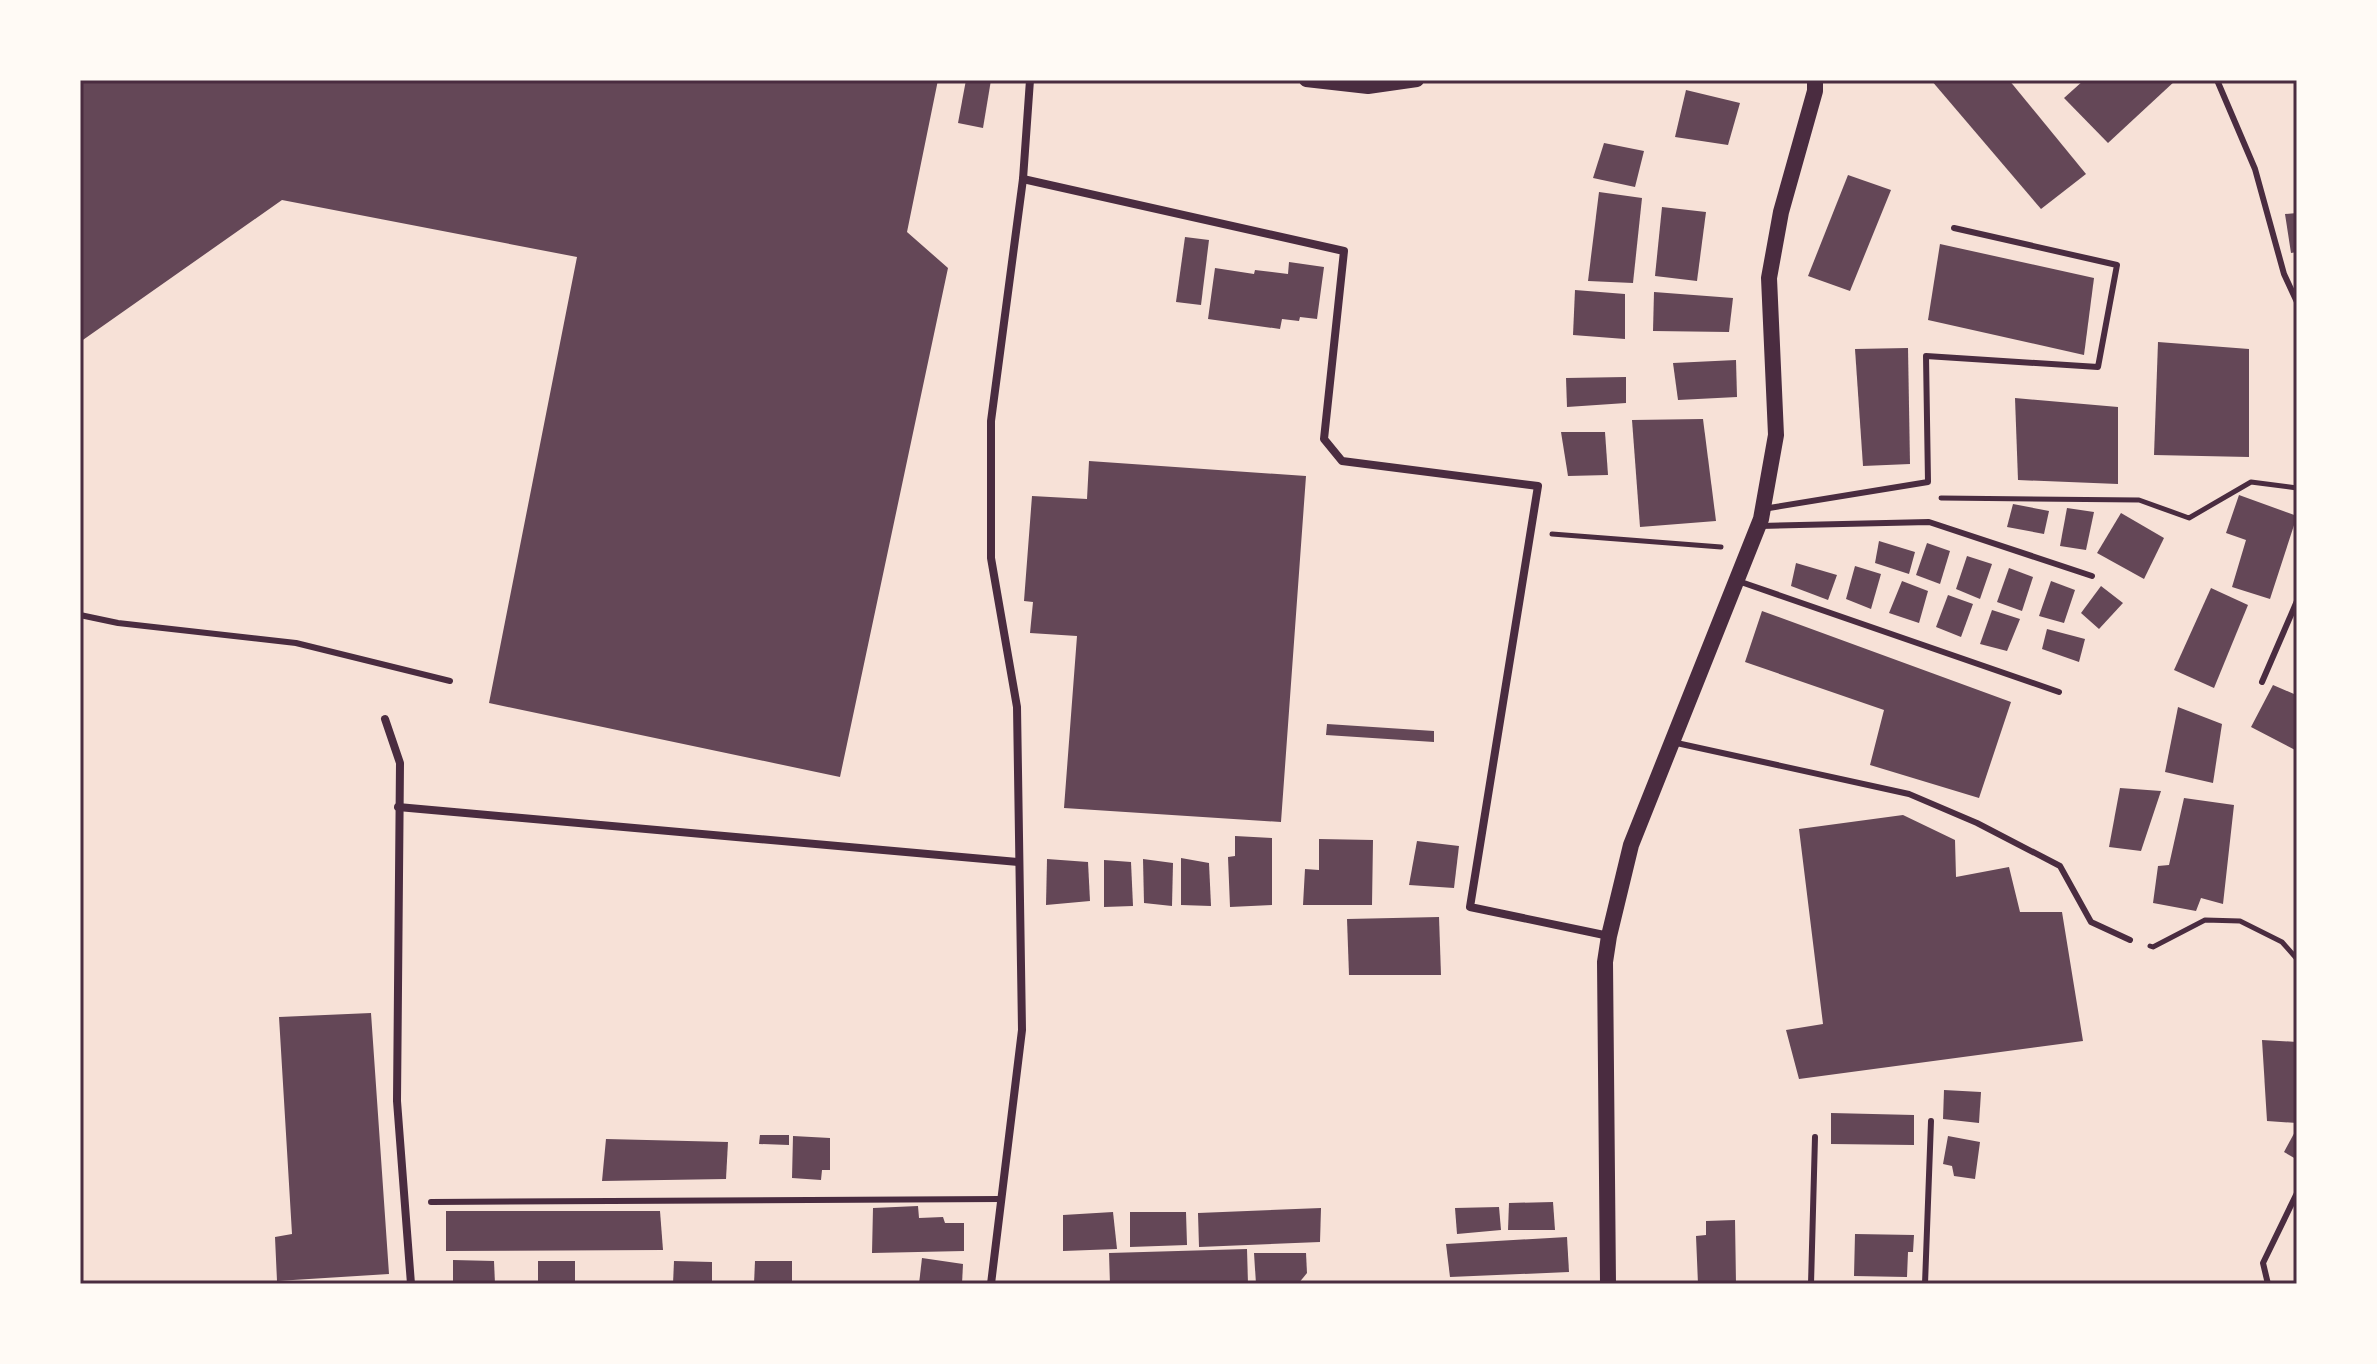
<svg xmlns="http://www.w3.org/2000/svg" width="2377" height="1364" font-family="'Roboto Serif',serif">
<style>
.building{fill:#644757}
.lines{fill:none;stroke-linecap:round;stroke-linejoin:round}
.path{stroke:#4a2c40;stroke-width:5}
.service{stroke:#4a2c40;stroke-width:6}
.minor{stroke:#4a2c40;stroke-width:8}
.tertiary{stroke:#4a2c40;stroke-width:14}
.secondary{stroke:#4a2c40;stroke-width:16}
.neatline{fill:none;stroke:#4a2c40;stroke-width:3}
</style>
<rect width="100%" height="100%" fill="#f7e1d7"/>
<g class="building">
<polygon points="80,80 938,80 907,232 948,268 840,777 489,703 577,257 282,200 80,342"/>
<polygon points="966,80 991,80 983,128 958,123"/>
<polygon points="1931,80 2009,80 2086,174 2041,209"/>
<polygon points="2084,80 2176,80 2108,143 2064,98"/>
<polygon points="1686,90 1740,103 1728,145 1675,137"/>
<polygon points="1604,143 1644,151 1635,187 1593,178"/>
<polygon points="1848,175 1891,190 1850,291 1808,276"/>
<polygon points="1599,192 1642,198 1633,283 1588,281"/>
<polygon points="1662,207 1706,212 1697,281 1655,276"/>
<polygon points="2297,213 2297,252 2291,253 2285,214"/>
<polygon points="1185,237 1209,240 1201,305 1176,302"/>
<polygon points="1940,244 2094,278 2084,355 1928,320"/>
<polygon points="1289,262 1324,267 1317,319 1300,317 1299,321 1282,319 1280,329 1208,319 1215,268 1254,274 1255,270 1288,274"/>
<polygon points="1575,290 1625,294 1625,339 1573,335"/>
<polygon points="1654,292 1733,298 1729,332 1653,331"/>
<polygon points="2158,342 2249,349 2249,457 2154,455"/>
<polygon points="1908,348 1910,464 1863,466 1855,349"/>
<polygon points="1736,360 1737,397 1678,400 1673,363"/>
<polygon points="1626,377 1626,403 1567,407 1566,378"/>
<polygon points="2015,398 2118,407 2118,484 2018,480"/>
<polygon points="1703,419 1716,521 1640,527 1632,420"/>
<polygon points="1561,432 1605,432 1608,475 1568,476"/>
<polygon points="1089,461 1306,476 1281,822 1064,808 1077,636 1030,633 1033,602 1024,601 1032,496 1087,499"/>
<polygon points="2239,495 2297,516 2270,599 2232,587 2246,540 2226,533"/>
<polygon points="2013,504 2049,511 2044,534 2007,527"/>
<polygon points="2067,508 2094,512 2086,550 2060,546"/>
<polygon points="2121,513 2164,538 2144,579 2097,553"/>
<polygon points="1879,541 1915,552 1909,574 1875,563"/>
<polygon points="1927,543 1950,551 1940,584 1916,575"/>
<polygon points="1967,556 1992,564 1980,599 1956,589"/>
<polygon points="1796,563 1837,575 1828,600 1791,586"/>
<polygon points="1855,566 1881,574 1871,609 1846,599"/>
<polygon points="2009,568 2033,577 2022,611 1997,602"/>
<polygon points="1902,581 1928,591 1919,623 1889,613"/>
<polygon points="2051,581 2075,590 2064,623 2039,616"/>
<polygon points="2101,586 2123,603 2099,629 2081,613"/>
<polygon points="2211,588 2248,605 2214,688 2174,670"/>
<polygon points="1948,595 1973,604 1961,637 1936,627"/>
<polygon points="1992,610 2020,619 2007,651 1980,644"/>
<polygon points="1762,611 2011,702 1979,798 1870,765 1884,710 1745,662"/>
<polygon points="2047,629 2085,639 2079,662 2042,649"/>
<polygon points="2273,685 2294,694 2297,689 2297,751 2251,727"/>
<polygon points="2178,707 2222,724 2213,783 2165,772"/>
<polygon points="1327,724 1434,731 1434,742 1326,735"/>
<polygon points="2120,788 2161,791 2141,851 2109,847"/>
<polygon points="2184,798 2234,805 2223,904 2201,898 2196,911 2153,903 2158,866 2169,865"/>
<polygon points="1903,815 1955,840 1956,877 2009,867 2020,912 2062,912 2083,1041 1799,1079 1786,1030 1823,1024 1799,829"/>
<polygon points="1235,836 1272,838 1272,905 1230,907 1228,857 1235,856"/>
<polygon points="1319,839 1373,840 1372,905 1303,905 1305,869 1319,870"/>
<polygon points="1417,841 1459,846 1454,888 1409,885"/>
<polygon points="1181,858 1209,863 1211,906 1181,905"/>
<polygon points="1047,859 1088,862 1090,901 1046,905"/>
<polygon points="1143,859 1173,863 1172,906 1144,903"/>
<polygon points="1104,860 1131,862 1133,906 1104,907"/>
<polygon points="1439,917 1441,975 1349,975 1347,919"/>
<polygon points="371,1013 389,1274 277,1281 275,1237 292,1234 279,1017"/>
<polygon points="2262,1040 2297,1042 2297,1123 2267,1121"/>
<polygon points="1944,1090 1981,1092 1979,1123 1943,1119"/>
<polygon points="1831,1113 1914,1115 1914,1145 1831,1144"/>
<polygon points="2297,1128 2297,1157 2296,1159 2284,1152"/>
<polygon points="760,1135 789,1135 789,1145 759,1144"/>
<polygon points="793,1136 830,1138 830,1170 822,1170 821,1180 792,1178"/>
<polygon points="1948,1136 1980,1142 1975,1179 1954,1176 1952,1166 1943,1164"/>
<polygon points="606,1139 728,1142 726,1179 602,1181"/>
<polygon points="1553,1202 1555,1230 1508,1230 1509,1203"/>
<polygon points="918,1206 919,1218 943,1217 945,1223 964,1223 964,1251 872,1253 873,1208"/>
<polygon points="1499,1207 1501,1230 1457,1234 1455,1208"/>
<polygon points="1321,1208 1320,1242 1199,1247 1198,1213"/>
<polygon points="446,1211 660,1211 663,1250 446,1251"/>
<polygon points="1113,1212 1117,1249 1063,1251 1063,1215"/>
<polygon points="1130,1212 1186,1212 1187,1245 1130,1247"/>
<polygon points="1735,1220 1736,1284 1698,1284 1696,1236 1706,1235 1706,1221"/>
<polygon points="1855,1234 1914,1235 1913,1252 1908,1252 1907,1277 1854,1276"/>
<polygon points="1567,1237 1569,1272 1450,1277 1446,1244"/>
<polygon points="1247,1249 1248,1284 1110,1284 1109,1253"/>
<polygon points="1254,1253 1306,1253 1307,1273 1298,1284 1256,1284"/>
<polygon points="922,1258 963,1264 962,1284 919,1284"/>
<polygon points="453,1260 494,1261 495,1284 453,1284"/>
<rect x="538" y="1261" width="37" height="23"/>
<polygon points="674,1261 712,1262 712,1284 673,1284"/>
<polygon points="755,1261 792,1261 792,1284 754,1284"/>
</g>
<g class="lines">
<g class="path">
<polyline points="1941,498 2139,500 2189,518 2251,482 2297,488"/>
<polyline points="1552,534 1721,547"/>
<polyline points="2150,946 2153,947 2205,920 2240,921 2282,942 2297,959"/>
</g>
<g class="service">
<polyline points="2217,80 2255,169 2284,274 2297,302"/>
<polyline points="1763,509 1928,482 1926,356 2098,367 2117,265 1954,228"/>
<polyline points="1760,526 1929,522 2092,576"/>
<polyline points="1738,581 2059,692"/>
<polyline points="80,615 118,623 296,643 450,681"/>
<polyline points="2262,682 2297,601"/>
<polyline points="1672,742 1909,794 1977,823 2060,866 2091,922 2130,940"/>
<polyline points="431,1202 1001,1199"/>
<polyline points="1811,1284 1815,1137"/>
<polyline points="1925,1284 1931,1121"/>
<polyline points="2268,1284 2263,1263 2297,1193"/>
</g>
<g class="minor">
<polyline points="1023,179 1344,251 1324,439 1342,461 1538,486 1470,907 1609,936"/>
<polyline points="385,719 400,763 397,1101 411,1284"/>
<polyline points="398,807 1019,862"/>
<polyline points="991,1284 1022,1030 1017,707 991,558 991,421 1023,179 1030,80"/>
</g>
<polyline class="tertiary" points="1306,80 1368,87 1417,80"/>
<polyline class="secondary" points="1608,1284 1605,962 1609,936 1631,845 1761,519 1776,435 1769,278 1781,212 1815,91 1815,80"/>
</g>
<rect width="2377" height="1364" fill="none" stroke="#fffaf5" stroke-width="164"/>
<rect x="82" y="82" width="2213" height="1200" class="neatline"/>
</svg>
